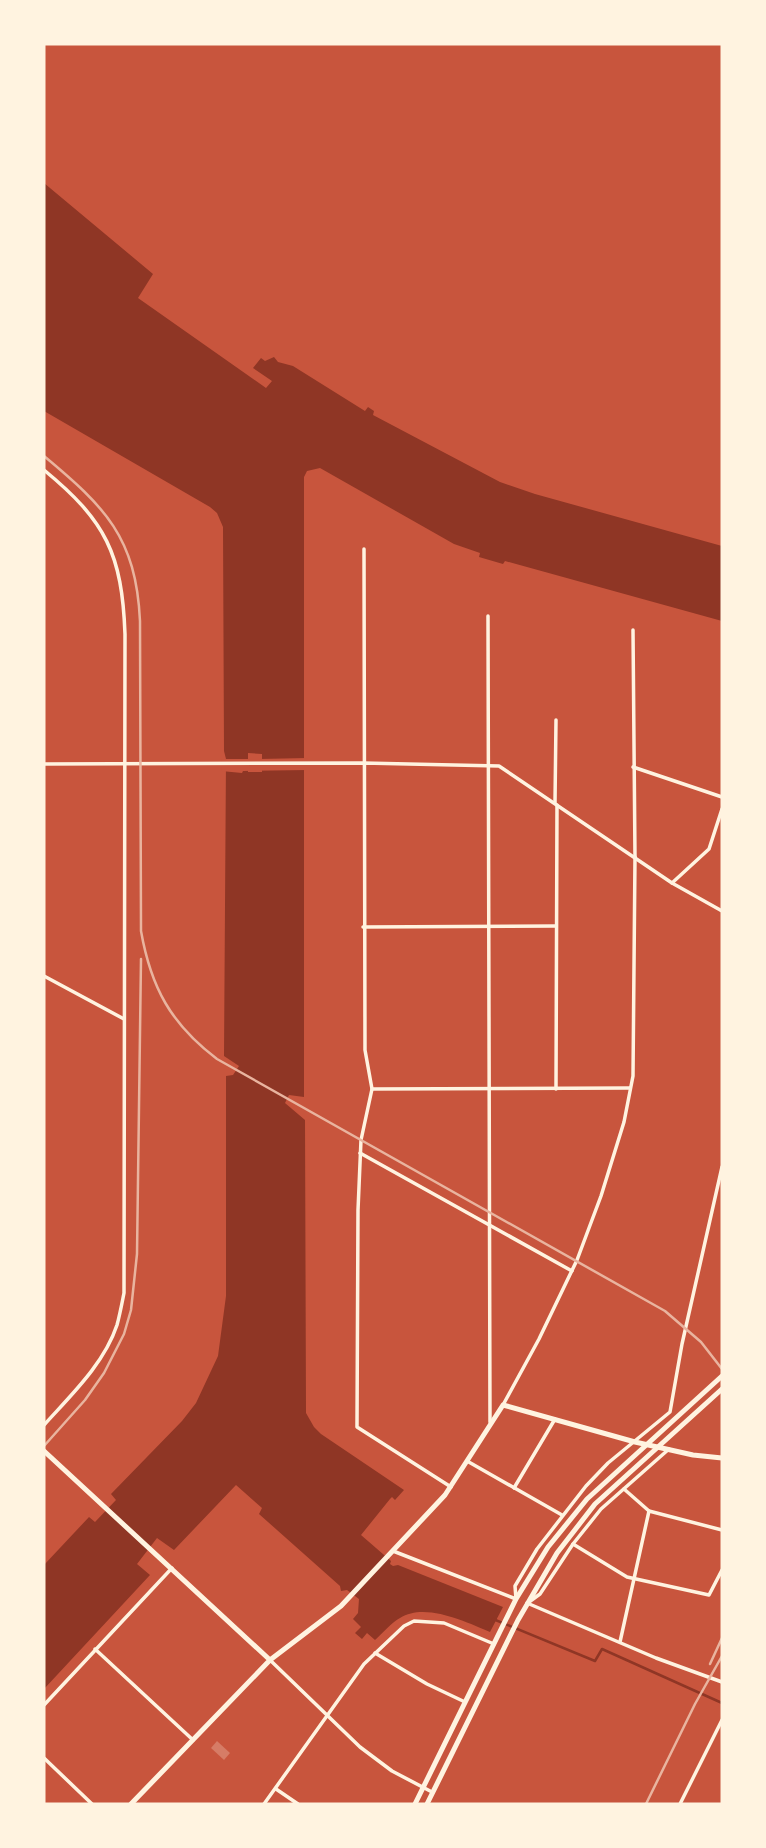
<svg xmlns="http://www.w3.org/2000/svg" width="766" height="1848" font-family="'Noto Sans',sans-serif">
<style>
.water{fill:#8f3625;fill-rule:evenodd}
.pier{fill:#c8553d}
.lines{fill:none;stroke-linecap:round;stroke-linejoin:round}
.stream{stroke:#8f3625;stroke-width:2.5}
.building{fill:#d67c66}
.minor{stroke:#fff3e0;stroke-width:3.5}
.tertiary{stroke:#fff3e0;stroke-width:3.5}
.primary{stroke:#fff3e0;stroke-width:5}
.trunk{stroke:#fff3e0;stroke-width:5}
.rail{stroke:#e9b49f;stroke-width:2.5}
</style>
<rect width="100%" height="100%" fill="#c8553d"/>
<path class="water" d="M44 183 153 274 138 298 266 388 272 381 253 368 261 358 265 361 274 357 278 362 293 366 365 411 368 407 374 411 373 415 500 482 535 494 722 546V621L505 561 503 564 479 557 480 553 454 544 320 468 307 471 304 477V1097L289 1095 285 1103 305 1120 306 1413 314 1427 321 1434 404 1490 395 1500 392 1497 390 1499 361 1535 391 1561 390 1564 393 1566 398 1565 503 1607 490 1632C466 1622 425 1602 400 1618 391 1623 383 1633 375 1640L367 1633 362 1639 355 1633 361 1627 353 1619 358 1613 359 1599 347 1590 341 1591 340 1586 259 1514 262 1508 236 1485 174 1550 157 1538 137 1564 150 1575 44 1689V1565L89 1517 95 1522 116 1500 111 1494 182 1421 196 1403 218 1356 226 1296V1076L233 1075 239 1066 224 1056 226 759 224 751 223 527 217 513 210 507 44 411ZM248 753 262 754V772H248Z"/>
<polygon class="pier" points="308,758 308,770 243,771 242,773 221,771 222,759 251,759 251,769 259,769 259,759"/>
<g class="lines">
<polyline class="stream" points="493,1619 595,1661 602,1649 722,1703"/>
</g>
<polygon class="building" points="217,1741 230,1753 224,1760 211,1748"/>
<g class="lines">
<g class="minor">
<path d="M44 470C106 521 122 554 125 634L124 1293C122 1303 120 1314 117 1325 104 1364 71 1395 44 1425"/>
<polyline points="364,549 365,1050 372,1089 361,1140 358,1210 357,1427 451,1487"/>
<polyline points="633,630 635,857"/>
<polyline points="633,767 722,797"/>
<polyline points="555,803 556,720"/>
<polyline points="672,883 709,849 722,809"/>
<polyline points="363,927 556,926"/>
<polyline points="44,976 124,1019"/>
<polyline points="372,1089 630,1088"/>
<polyline points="556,1089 557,805"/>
<polyline points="360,1153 572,1271"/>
<polyline points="467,1461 562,1515"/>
<polyline points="514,1488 555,1419"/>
<polyline points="649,1511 722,1530"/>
<polyline points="573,1544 627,1577 709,1595 722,1570"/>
<polyline points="393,1551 516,1599 515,1586 537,1549 586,1486 608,1463 670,1412 682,1344 722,1167"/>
<polyline points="529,1602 540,1594 573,1544 601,1509 669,1449"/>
<polyline points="527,1603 656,1658 722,1682"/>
<polyline points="620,1642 649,1511 624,1489"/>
<polyline points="95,1649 193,1740"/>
<polyline points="375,1653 427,1684 465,1702"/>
<polyline points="44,1705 172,1568"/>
<polyline points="44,1758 92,1804"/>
<polyline points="276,1789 298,1804"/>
<polyline points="264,1804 364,1664 404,1626 414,1621 444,1623 494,1644"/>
<polyline points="680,1804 722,1720"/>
</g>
<g class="tertiary">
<polyline points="488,616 490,1422"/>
<polyline points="44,764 363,763 499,766 672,883 722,911"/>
<polyline points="503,1405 539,1339 577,1260 601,1196 624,1122 633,1076 635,857"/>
<polyline points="270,1660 360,1747 392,1771 432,1792"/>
</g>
<polyline class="primary" points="270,1660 341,1606 445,1495 503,1405 635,1442 693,1455 722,1458"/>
<g class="trunk">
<polyline points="44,1451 270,1660 131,1804"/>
<polyline points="415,1804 516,1599 548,1547 587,1499 722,1376"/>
<polyline points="427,1804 518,1620 557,1553 595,1504 722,1389"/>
</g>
<g class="rail">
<path d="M44 456C105 507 136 537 140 621L141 931C151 988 171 1024 217 1059L665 1311 701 1342 722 1369"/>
<polyline points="44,1446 85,1400 104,1373 124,1334 131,1310 137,1254 141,959"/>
<polyline points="710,1664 722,1638"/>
<polyline points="646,1804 695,1704 722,1656"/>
</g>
</g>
<rect width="766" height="1848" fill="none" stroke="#fff3e0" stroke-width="91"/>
</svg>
